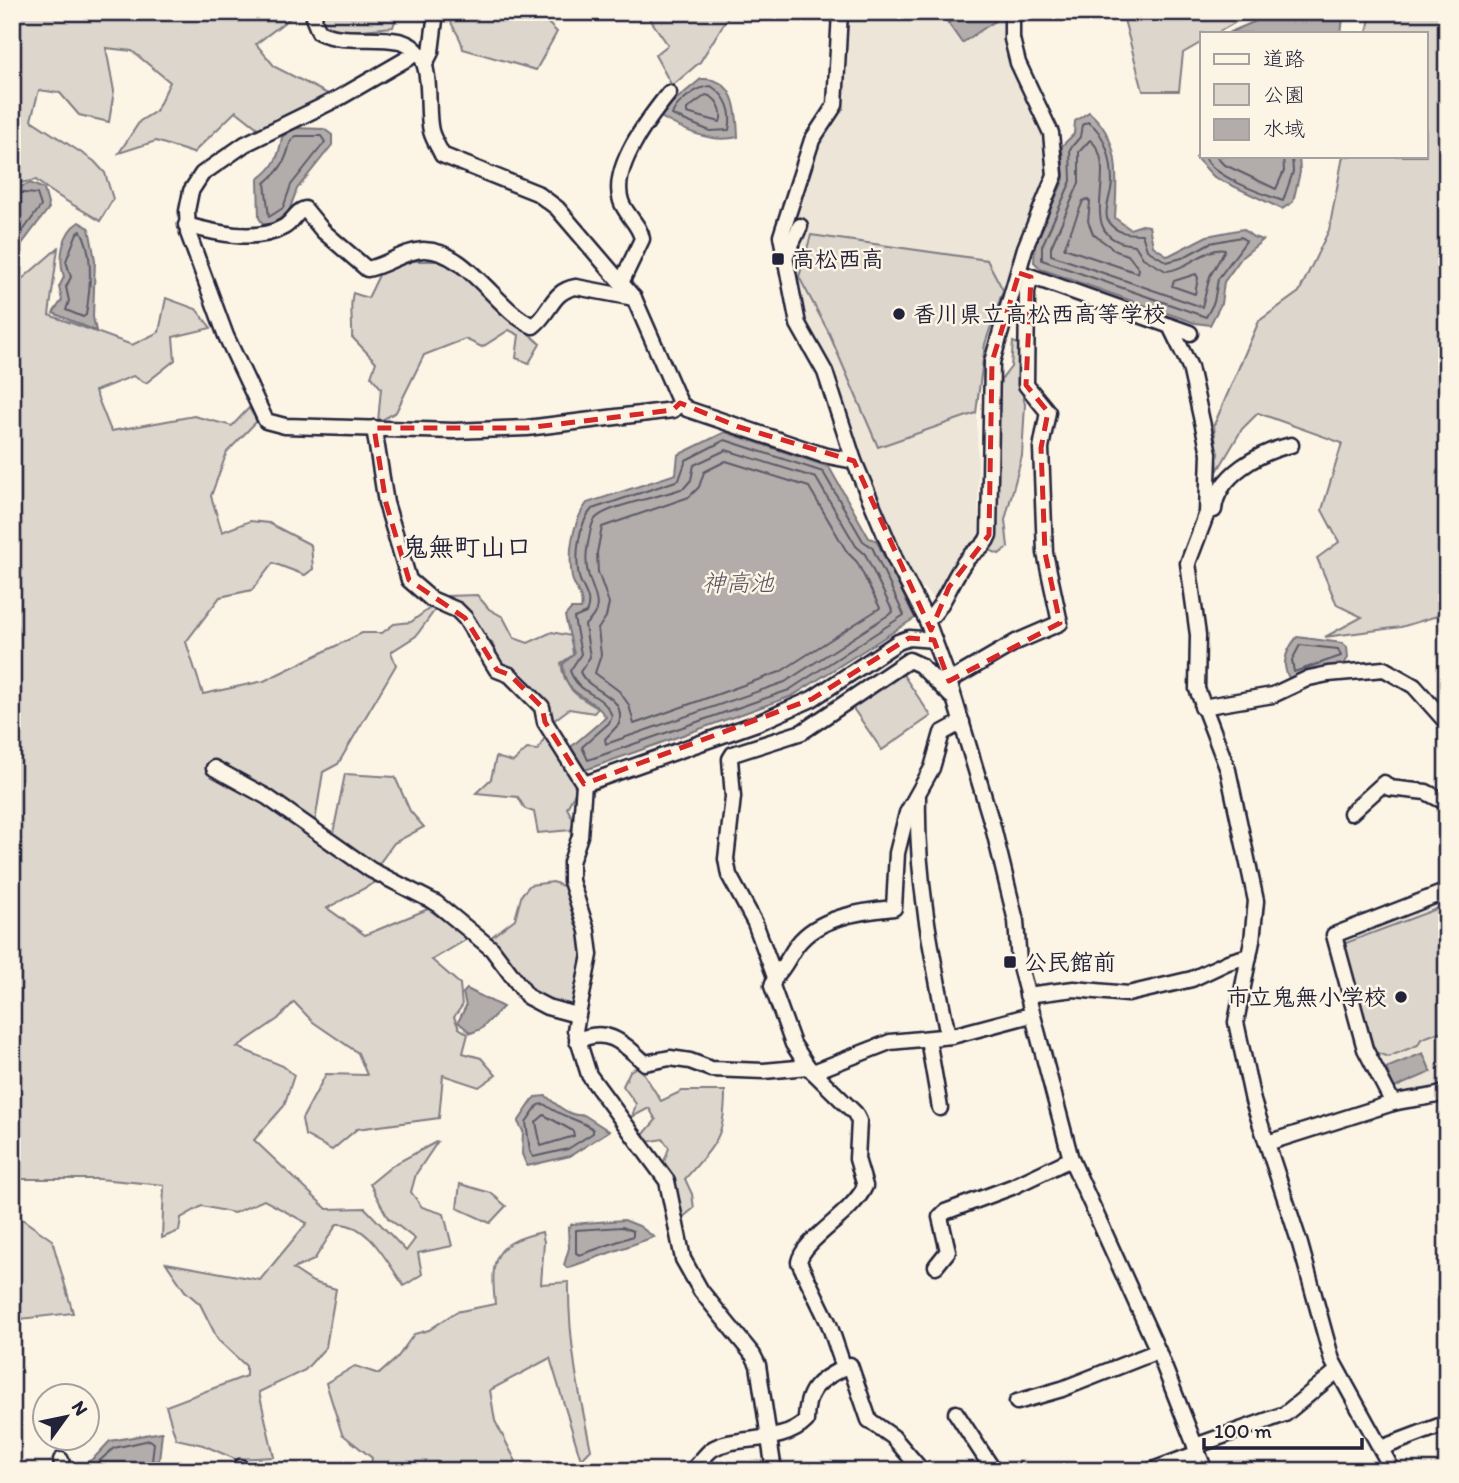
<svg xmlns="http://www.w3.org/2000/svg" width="1459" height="1483" font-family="Itim,'Klee One',sans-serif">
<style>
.built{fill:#ece5d8}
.green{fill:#dcd6cc;stroke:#7f7c84;stroke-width:2}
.water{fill:#b2adab;stroke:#78757e;stroke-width:2}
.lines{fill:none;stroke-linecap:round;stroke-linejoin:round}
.shore{stroke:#5c5a68;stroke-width:2}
.minor-casing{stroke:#22223b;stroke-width:19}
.minor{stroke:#fcf5e5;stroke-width:14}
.marked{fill:none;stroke:#d62828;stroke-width:5;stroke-dasharray:14 9;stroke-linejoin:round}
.poi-dot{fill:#22223b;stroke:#fcf5e5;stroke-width:2.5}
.labels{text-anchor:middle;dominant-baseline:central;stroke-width:5;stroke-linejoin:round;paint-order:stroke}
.poi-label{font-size:23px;font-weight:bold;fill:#22223b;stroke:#fcf5e5;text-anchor:start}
.water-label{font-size:24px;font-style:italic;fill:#545362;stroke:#fcf5e5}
.quarter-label{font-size:26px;font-weight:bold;fill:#22223b;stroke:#fcf5e5}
</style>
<rect width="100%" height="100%" fill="#fcf5e5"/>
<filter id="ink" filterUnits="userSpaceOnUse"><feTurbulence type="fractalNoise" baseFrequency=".0143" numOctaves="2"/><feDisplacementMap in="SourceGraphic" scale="14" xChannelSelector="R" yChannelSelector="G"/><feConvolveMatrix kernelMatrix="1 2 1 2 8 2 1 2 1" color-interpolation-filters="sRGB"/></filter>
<g filter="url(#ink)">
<g class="built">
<polygon points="846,12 1002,12 1004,45 1010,65 1047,144 1050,171 1016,259 987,345 982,370 977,416 979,544 954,564 937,600 918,584 895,541 862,462 836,383 804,325 793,271 805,231 791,226 808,162 836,115"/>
<polygon points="1447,895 1447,1085 1392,1093 1369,1046 1340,937"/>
</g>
<g class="green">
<path d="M12 12H298L256 44 275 67 330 95 259 129 236 111 193 153 156 141 119 153 140 121 156 111 170 82 132 51 106 48 114 91 109 122 79 115 60 93 39 90 31 120 94 161 105 173 113 199 100 221C79 207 55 197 36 180L20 183 12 181Z"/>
<polygon points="317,12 398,12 393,27 341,32 321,26"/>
<path d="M448 12H537L557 32 536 70 463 49C461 34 449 26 448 12Z"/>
<polygon points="645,12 731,12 700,62 672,86 655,55 668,45"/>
<polygon points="1122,12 1253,12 1217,33 1202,33 1202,42 1183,53 1179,91 1143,91"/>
<polygon points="1371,12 1447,12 1447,613 1401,627 1325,637 1362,617 1337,605 1317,558 1339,542 1322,510 1342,443 1258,413 1242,429 1218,470 1214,425 1259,321 1299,292 1329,230 1343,156 1426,156 1426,33 1367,33"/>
<polygon points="811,235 987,260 1003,290 985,344 976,413 878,447 828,331 799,277"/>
<path d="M58 248 49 315 132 345 159 332 166 298 196 309 211 328 173 337 175 360 146 383 133 376 95 391 111 431 194 416 232 426 249 408 257 421 227 452 211 496 222 532 250 521 269 523 311 545 313 569 305 575 273 563 252 590 220 597 186 642 203 694 264 681 362 633H382L394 624 411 622 434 605 437 607 416 636 391 652 396 665 338 764 323 772 315 822 304 829 331 843 345 774 395 777 410 811 424 827 394 843 376 868 378 881 327 908 365 935 428 909 469 938 432 960 460 984 462 1006 454 1017 459 1028 468 1034 463 1053 481 1058 496 1075 479 1087 443 1075 439 1118 357 1129 332 1150 305 1135 302 1119 326 1074 367 1075 358 1053 313 1022 294 1002 278 1019 237 1047 283 1066 294 1075 284 1106 254 1140 327 1209 365 1208 406 1251 415 1239 388 1218 370 1184 393 1165 438 1141 416 1174 411 1192 422 1207 444 1214 452 1246 418 1253 422 1274 404 1286C388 1264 369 1222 337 1224L314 1260 293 1269 313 1282 336 1289 326 1347 305 1370 259 1392 274 1457 235 1459 203 1445 176 1439 166 1406 246 1376V1366L218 1340 200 1304 185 1291 166 1263 260 1280 307 1223 264 1200 234 1213 202 1206 181 1218 179 1231 162 1238 164 1185 99 1179H20L12 1188V265L21 280Z"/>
<path d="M413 261H441L478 287 540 344 529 363 516 358 519 335 509 330 482 347 465 339 424 355 396 412 378 422 381 388 371 376 376 362 352 337C353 321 349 308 353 293L368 298 380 273Z"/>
<polygon points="1013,342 1021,345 1021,388 1025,404 1022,456 1005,520 1008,547 999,554 989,550 993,530 997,400 1001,380 1011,367"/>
<path d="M477 595 489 609 503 617 514 638 528 643 552 632 571 636 573 655 561 663C565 690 576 696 598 708L594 713 569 709 549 724C545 695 532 676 503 669L492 643 480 637 446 602V596Z"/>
<polygon points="900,670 931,716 882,750 850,704"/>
<polygon points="547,733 580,784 567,808 574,821 571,830 538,833 534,812 525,809 518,797 476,793 491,779 496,757 513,762 527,749 538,750"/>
<polygon points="553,882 568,888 583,931 582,963 574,1006 534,994 490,938 515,919 522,894 530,885"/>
<polygon points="1439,908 1441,914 1447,912 1447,1029 1421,1039 1418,1045 1388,1057 1375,1052 1343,944"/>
<path d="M639 1066 661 1101 682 1091H725C725 1139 715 1144 685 1179L692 1194 694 1208 682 1218 677 1191 664 1162 669 1148 663 1139 646 1142 643 1135 656 1120 649 1108 632 1117 636 1104 623 1086 630 1071Z"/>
<polygon points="460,1184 491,1193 506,1206 490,1223 457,1208"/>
<polygon points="12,1212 52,1240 73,1313 12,1320"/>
<path d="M542 1232 544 1242 541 1284 569 1282C568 1340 579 1394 591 1450L581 1460 550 1358 490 1390 495 1421 521 1471H370L372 1458 342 1434 326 1383 355 1366 379 1374 397 1358 414 1334 429 1330 456 1312 495 1304C490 1257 494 1243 542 1232Z"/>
</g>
<g class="water">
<polygon points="964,12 989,12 995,21 962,43 948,23"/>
<polygon points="1277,12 1344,12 1341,33 1228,33"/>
<path d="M701 79C735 77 737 110 738 137 710 144 681 129 657 115Z"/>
<path d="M1089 112C1122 140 1117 179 1115 218L1130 229 1142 225 1149 226 1153 246 1168 256 1207 236 1243 229 1253 237 1263 240 1242 257 1224 282 1221 304 1210 325 1195 323 1041 269 1034 262 1035 244 1064 179 1062 146 1074 134 1075 121Z"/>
<path d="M294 128 324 129 332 135V145L297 189 289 211 273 224H263L259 218 258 179C274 168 279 157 282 137Z"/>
<polygon points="1202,149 1202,156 1299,156 1300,172 1293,202 1282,209 1214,177 1196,158"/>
<polygon points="30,183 44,189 49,208 12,257 12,184 18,188"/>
<path d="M79 222 89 228 95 260 93 317 96 331 53 313 62 300 59 287 64 277C58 259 62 232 79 222Z"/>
<path d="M725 432 829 467 869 538 876 540 915 618 792 696 585 770 571 747 606 717C590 693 564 699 563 664L574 654 565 616 571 609H581C584 597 575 589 572 578 568 553 572 523 587 503L676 474 678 455Z"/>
<path d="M1297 637 1342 643 1347 647 1348 658 1344 664 1291 681C1280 666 1286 650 1297 637Z"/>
<polygon points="467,989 503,1007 481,1029 471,1033 458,1022 466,1006 463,993"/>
<polygon points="1423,1053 1431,1072 1394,1088 1386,1068"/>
<path d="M546 1096C557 1105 569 1117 584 1115L609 1131 570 1156 527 1166 522 1154 523 1131 518 1122 535 1097Z"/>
<polygon points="624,1220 639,1226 654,1237 567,1268 564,1265 569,1248 568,1228 572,1224"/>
<polygon points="162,1432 158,1471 81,1471 81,1466 94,1458 110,1441"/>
</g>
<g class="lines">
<g class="shore">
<path d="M711 86C727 96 733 112 729 130L710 131 672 115C675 103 698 86 711 86Z"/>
<path d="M706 95C717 97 724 111 720 122L687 113V109Z"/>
<path d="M1088 122C1106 133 1112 162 1112 182 1112 193 1103 211 1108 221 1115 234 1131 234 1142 234L1147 250 1167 262 1182 258 1210 243 1241 237 1246 241 1218 279 1214 302 1206 317 1042 260V246L1071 181 1070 149 1080 137 1082 125Z"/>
<path d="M296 136H321L325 142 291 185 283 208 269 217 265 183C274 175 282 168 286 156 290 147 288 142 296 136Z"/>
<path d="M1090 140C1124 167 1068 240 1135 245L1143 258 1166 271C1187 270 1207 246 1225 250L1210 276 1202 307 1051 255V247L1079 183V152Z"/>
<path d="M1205 156C1209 175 1265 195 1283 201L1293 172 1292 156"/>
<polyline points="1216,156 1223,164 1276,189 1284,171 1283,156"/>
<polyline points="12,192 37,194 41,206 12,246"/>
<polygon points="1087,199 1090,202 1088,221 1093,234 1116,251 1128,255 1139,269 1138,273 1064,248 1083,201"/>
<path d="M81 231C94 253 90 291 86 315L83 317 66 310 69 301 66 287 71 277 66 261 77 233Z"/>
<polygon points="1196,274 1198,278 1195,294 1172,286 1174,281"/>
<path d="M725 440 823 472 863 541 872 547 904 615 789 690 588 760 582 747 609 723 612 716C602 691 581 698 570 671L581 654 574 618 586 613C593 598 583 591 579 577 575 557 578 524 592 509L679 480 686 460Z"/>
<path d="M726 450 816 478 856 546 865 554 893 612 785 682 606 744 605 739 619 724C627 694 589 693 580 672L590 657 585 625C605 608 595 597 589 577 584 562 587 547 590 533 591 528 592 522 596 518 609 505 664 496 684 488L691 480 694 465Z"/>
<polygon points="726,461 809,487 847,552 857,562 880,608 780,672 634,724 629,705 619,691 595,673 601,655 598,629 606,617 609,603 598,572 597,553 602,527 689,497 699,487 704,472"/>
<polygon points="1300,645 1338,649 1341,656 1294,672 1292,660"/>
<path d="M544 1104C562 1118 577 1118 593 1129V1133L568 1149 533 1157 530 1151 526 1122 538 1105Z"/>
<polygon points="544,1115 573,1131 574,1136 541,1146 536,1122"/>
<polygon points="622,1227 633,1231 633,1236 580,1255 576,1253 576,1230"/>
<polyline points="88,1471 114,1448 150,1440 154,1443 151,1471"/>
</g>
<g class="minor-casing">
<g id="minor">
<path d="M315 12 314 20 319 32C345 44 372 35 399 41 439 50 424 102 431 131 433 139 439 148 442 155L537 193 557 208 634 298 680 403 687 409 823 455 854 461"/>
<polyline points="840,12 835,105 812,140 781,236 798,324 825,372 854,461 896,561 927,621 949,681 993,827 1016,921 1019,963 1071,1159 1158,1351 1205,1471"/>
<polyline points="417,53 339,98 245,144 202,174 191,191 187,211 188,233 226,336 266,421 285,426 454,431 527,428 673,410 680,403"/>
<polyline points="425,64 431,52 436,12"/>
<path d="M186 225C215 233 256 243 284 227 293 222 296 211 305 209L323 231 367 269C386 266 403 251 423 250 467 249 497 311 533 326 551 313 551 291 576 287L634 298"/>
<polyline points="785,258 800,226"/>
<polyline points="1024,274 1190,333"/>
<path d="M622 281 642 239C640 225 625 214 621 201 610 168 649 118 669 93"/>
<polyline points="1170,326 1190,367 1209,453 1207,513 1188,563 1198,635 1197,689 1228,770 1256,901 1252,941 1236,1022 1253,1101 1300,1244 1332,1360 1393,1471"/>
<polyline points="374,428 386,503 409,580 431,599 457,610 465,618 497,670 510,675 542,707 545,722 584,784 580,836 571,862 571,881 587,931 590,955 575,1030 589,1075 667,1181 683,1259 701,1291 753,1355 758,1365 774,1471"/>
<path d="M1214 510C1217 475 1260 452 1291 445"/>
<path d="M927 621C946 604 951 579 967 559 975 549 984 549 989 535L992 362 1025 248 1055 175 1051 133 1018 63 1012 39V12"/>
<polyline points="949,681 1016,642 1060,623 1045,553 1041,448 1048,412 1026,385 1027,291 1031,277"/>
<polyline points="1202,707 1273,695 1309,678 1328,674 1384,669 1414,686 1447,723"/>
<polyline points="214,768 267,797 371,870 436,903 492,949 528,997 547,1007 577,1015"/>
<polyline points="584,784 760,722 812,699 898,642 909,638 934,640"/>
<path d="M918 797C916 879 932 956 948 1036"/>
<polyline points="1351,813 1384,783 1389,788 1426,792 1447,803"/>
<path d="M775 977C785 967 789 956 797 945 818 917 862 911 894 908L897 853 907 813 932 768 942 733 962 722"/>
<polyline points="1027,995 1074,989 1128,994 1192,979 1228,962 1249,956"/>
<polyline points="928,1039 940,1108"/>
<path d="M577 1041C607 1026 623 1043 645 1063L670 1058 690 1061 711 1069 764 1071 808 1067"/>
<polyline points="813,1072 890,1042 952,1036 1031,1015"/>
<polyline points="1393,1103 1365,1049 1334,935 1447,891"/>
<path d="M1267 1143 1393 1103C1411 1098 1429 1099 1447 1092"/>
<polyline points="936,1266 948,1251 940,1217 945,1212 1012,1187 1071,1159"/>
<polyline points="1017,1402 1062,1389 1158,1351"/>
<polyline points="956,1413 994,1471"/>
<polyline points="1195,1446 1285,1414 1337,1371"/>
<polyline points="1381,1448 1447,1423"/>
<polyline points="61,1460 64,1471"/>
<polyline points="240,1467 241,1471"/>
<path d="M692 1471C698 1465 704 1456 711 1450 733 1434 782 1446 806 1421 806 1390 818 1380 844 1368"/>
<path d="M922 1471 893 1437 869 1420 850 1365 844 1368 829 1324 799 1262C803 1239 852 1215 865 1186L857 1159 859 1121 855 1113 808 1067 793 1044 772 986 775 977 755 923 729 875 726 859 733 797 730 759 733 754 802 732 909 660 920 665 951 696"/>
<polyline points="1150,1471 1198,1453"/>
</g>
</g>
<use href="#minor" class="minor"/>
</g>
</g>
<path class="marked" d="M1019 273 1031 277 1026 385 1048 412 1041 448 1045 553 1060 623 949 681 934 640 909 638 812 699 584 784 545 722 542 707 510 675 497 670 465 618 409 580 386 503 374 428H527L673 410 680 403 739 427 854 461 931 630 949 587 989 535 992 362Z"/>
<g class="poi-dot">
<rect x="771" y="252" width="14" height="14" rx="3.5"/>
<circle cx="899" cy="314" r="7"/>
<rect x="1003" y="955" width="14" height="14" rx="3.5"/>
<circle cx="1401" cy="997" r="7"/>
</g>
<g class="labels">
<g class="poi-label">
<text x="792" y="259">高松西高</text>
<text x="913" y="314">香川県立高松西高等学校</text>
<text x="1024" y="962">公民館前</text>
<text x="1387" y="997" text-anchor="end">市立鬼無小学校</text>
</g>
<g class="water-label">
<text x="738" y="582">神高池</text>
</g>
<g class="quarter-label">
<text x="467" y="547">鬼無町山口</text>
</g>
</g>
<rect width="1459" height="1483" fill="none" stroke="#fcf5e5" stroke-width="42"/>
<rect x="21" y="21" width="1417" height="1441" fill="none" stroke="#22223b" stroke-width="2.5" filter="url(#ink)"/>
<rect x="1200" y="32" width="228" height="126" fill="#fcf5e5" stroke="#a5a1a1" stroke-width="2"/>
<rect x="1214" y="54" width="35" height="10" fill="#fcf5e5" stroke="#a5a1a1" stroke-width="2"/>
<text x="1263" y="66" font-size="21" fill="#22223b">道路</text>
<rect x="1214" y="84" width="35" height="21" fill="#dcd6cc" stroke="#a5a1a1" stroke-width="2"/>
<text x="1263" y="102" font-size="21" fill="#22223b">公園</text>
<rect x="1214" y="119" width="35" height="21" fill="#b2adab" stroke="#a5a1a1" stroke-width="2"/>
<text x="1263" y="136" font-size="21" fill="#22223b">水域</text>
<g transform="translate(66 1417) rotate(57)"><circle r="33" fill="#fcf5e5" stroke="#a5a1a1" stroke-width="2"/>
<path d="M0-5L12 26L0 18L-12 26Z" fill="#22223b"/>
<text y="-10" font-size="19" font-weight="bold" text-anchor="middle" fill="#22223b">N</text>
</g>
<path d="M1204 1438v10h158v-10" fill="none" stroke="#22223b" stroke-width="3.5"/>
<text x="1214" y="1438" font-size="21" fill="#22223b" stroke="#fcf5e5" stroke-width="5" paint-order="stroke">100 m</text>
</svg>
